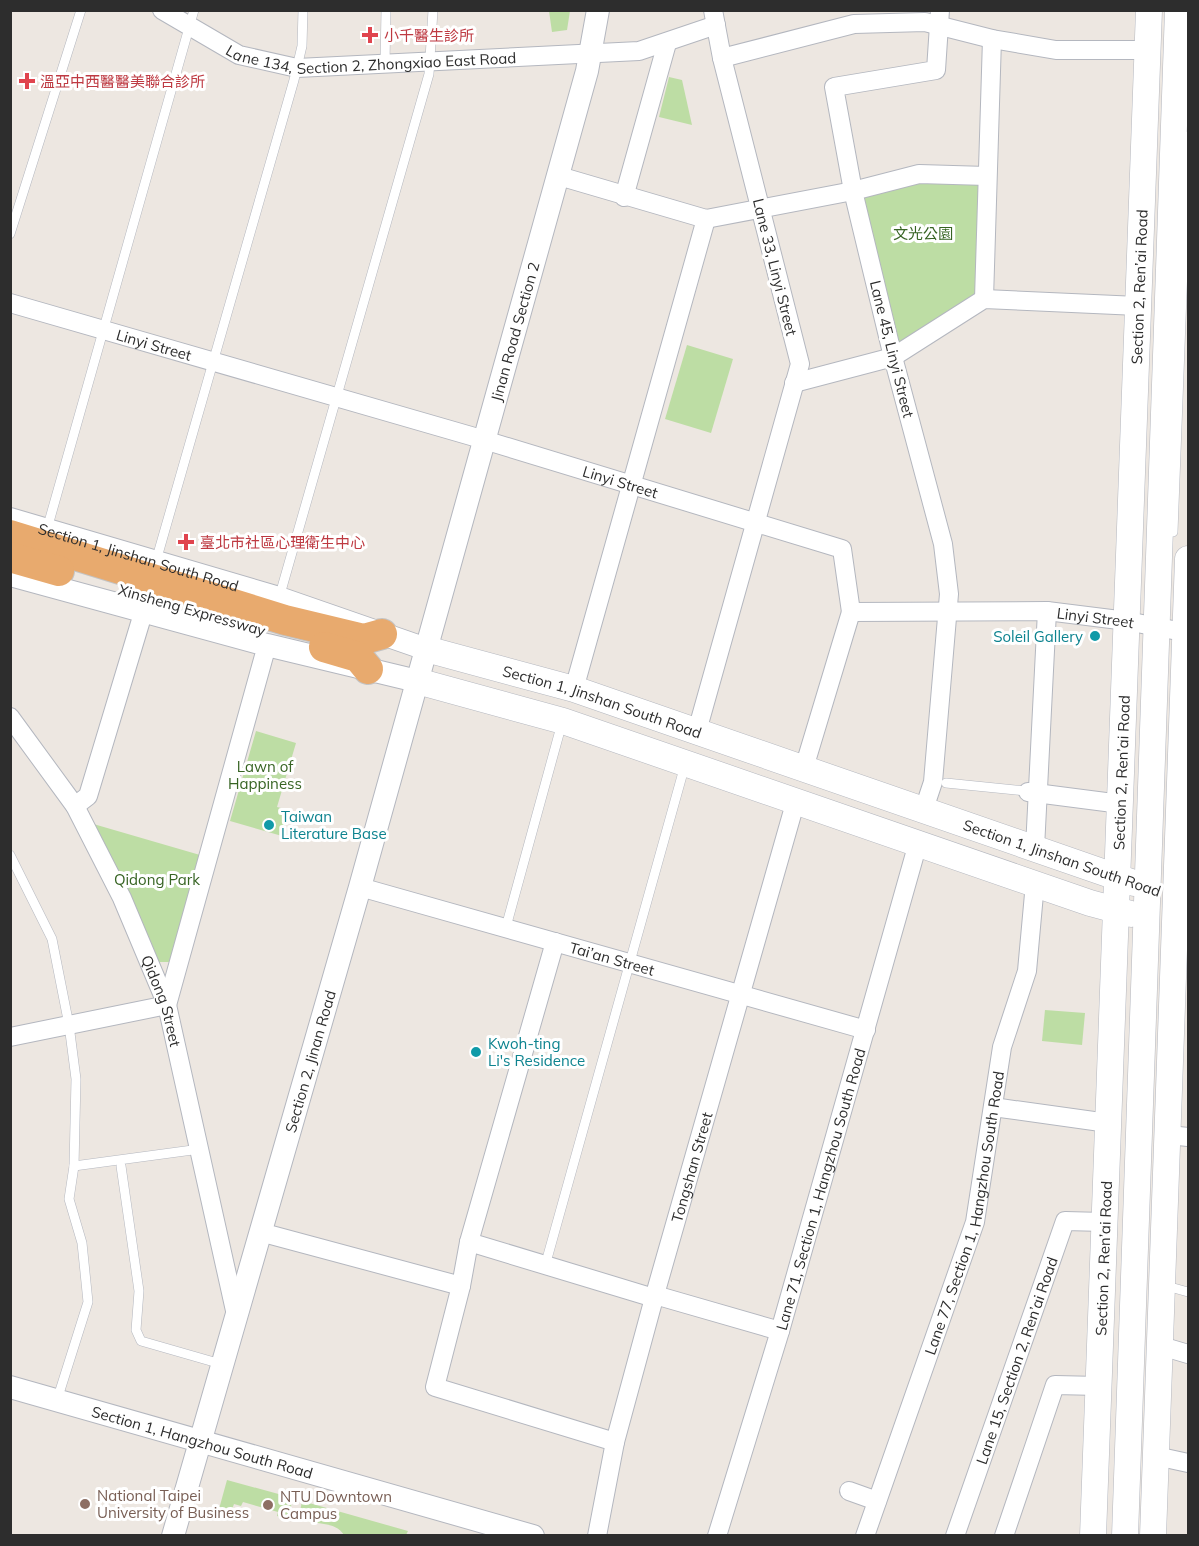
<svg xmlns="http://www.w3.org/2000/svg" width="1199" height="1546" font-family="Mulish,'Noto Sans TC',sans-serif">
<style>
.green{fill:#bddda4}
.lines{fill:none;stroke-linecap:round;stroke-linejoin:round}
.service-casing{stroke:#b4b7bf;stroke-width:10}
.minor-casing{stroke:#b4b7bf;stroke-width:20}
.tertiary-casing{stroke:#b4b7bf;stroke-width:24}
.secondary-casing{stroke:#b4b7bf;stroke-width:27}
.trunk-casing{stroke:#c4c4c4;stroke-width:32}
.service{stroke:#fff;stroke-width:9}
.minor{stroke:#fff;stroke-width:18}
.tertiary{stroke:#fff;stroke-width:22}
.secondary{stroke:#fff;stroke-width:26}
.trunk{stroke:#e8aa6e;stroke-width:30}
.health-dot{fill:#e0444e;stroke:#fff;stroke-width:2}
.culture-dot{fill:#0f9aa8;stroke:#fff;stroke-width:2}
.education-dot{fill:#8d6e63;stroke:#fff;stroke-width:2}
.labels{text-anchor:middle;dominant-baseline:central;stroke-width:6;stroke-linejoin:round;paint-order:stroke}
.health-label{font-size:15px;fill:#be3a42;stroke:#fff;text-anchor:start}
.street-label{font-size:15px;fill:#2d2d2d;stroke:#fff}
.park-label{font-size:15px;fill:#376423;stroke:#fff}
.culture-label{font-size:15px;fill:#0d838f;stroke:#fff;text-anchor:start}
.education-label{font-size:15px;fill:#785e54;stroke:#fff;text-anchor:start}
</style>
<rect width="100%" height="100%" fill="#ede7e1"/>
<g class="green">
<polygon points="549,11 570,11 567,30 552,32"/>
<polygon points="669,77 682,80 692,125 659,117"/>
<polygon points="917,179 980,179 976,297 896,345 858,192"/>
<polygon points="687,345 733,359 711,433 665,419"/>
<polygon points="256,731 296,743 277,807 289,810 282,836 230,821"/>
<polygon points="90,823 200,855 170,962 155,962"/>
<polygon points="1045,1010 1085,1013 1082,1045 1042,1041"/>
<polygon points="227,1480 293,1498 288,1519 277,1516 278,1512 243,1502 241,1506 234,1504 231,1512 219,1509"/>
<path d="M302 1501 408 1531 406 1535H344C334 1519 312 1527 299 1517Z"/>
</g>
<g class="lines">
<g class="service-casing">
<g id="service">
<polyline points="385,63 386,10"/>
<polyline points="10,234 81,10"/>
<polyline points="47,529 194,10"/>
<polyline points="1173,532 1188,136"/>
<polyline points="156,561 294,80 302,46 303,10"/>
<polyline points="279,598 429,74 433,10"/>
<polyline points="946,783 1026,791"/>
<polyline points="10,855 52,939 69,1025 76,1079 74,1166 69,1199 82,1243 88,1302 57,1400"/>
<polyline points="506,927 562,723"/>
<polyline points="74,1166 200,1149"/>
<polyline points="121,1166 139,1291 136,1330 141,1341 221,1364"/>
<polyline points="545,1266 685,765"/>
<polyline points="1163,1285 1188,1292"/>
</g>
</g>
<g class="minor-casing">
<g id="minor">
<path id="s1" d="M162 10 239 55 297 68 639 51 716 25"/>
<polyline points="722,58 854,24 925,22 992,39 1056,50 1148,50"/>
<polyline points="559,176 706,219 853,191 919,174 987,176"/>
<polyline points="624,197 667,43"/>
<polyline points="984,299 992,39"/>
<path id="s2" d="M10 303 471 436 842 549 851 612 1047 611 1127 621 1188 633"/>
<polyline points="794,383 893,357 984,299 1138,306"/>
<polyline points="574,689 706,219"/>
<path id="s3" d="M10 717 75 806 122 898 167 1005 236 1315"/>
<polyline points="697,731 800,364 722,58 713,10"/>
<polyline points="804,768 851,612"/>
<polyline points="1028,792 1121,804"/>
<polyline points="75,806 88,796 144,610"/>
<polyline points="924,809 933,782 949,594 943,544 893,357 853,191 834,87 936,70 940,10"/>
<polyline points="1035,848 1047,611"/>
<path id="s4" d="M360 887 866 1030"/>
<polyline points="555,942 469,1242 461,1286 435,1387 615,1442"/>
<polyline points="10,1037 167,1005 267,645"/>
<polyline points="993,1107 1108,1123"/>
<polyline points="1169,1135 1188,1137"/>
<polyline points="260,1232 461,1286"/>
<polyline points="469,1242 654,1298"/>
<polyline points="655,1295 780,1331"/>
<polyline points="1161,1346 1188,1354"/>
<polyline points="1156,1456 1188,1463"/>
<polyline points="849,1491 877,1501"/>
<path id="s5" d="M597 1536 615 1442 654 1298 796 800"/>
<path id="s6" d="M717 1536 780 1331 918 843"/>
<path id="s7" d="M865 1536 975 1222 1002 1047 1027 971 1035 883"/>
<path id="s8" d="M955 1536 1065 1221 1104 1222"/>
<polyline points="1004,1536 1055,1385 1099,1386"/>
</g>
</g>
<g class="tertiary-casing">
<g id="tertiary">
<path id="s9" d="M10 519 279 598 426 649"/>
<polyline points="10,575 267,645 417,681"/>
<path id="s10" d="M10 1387 533 1536"/>
<path id="s11" d="M173 1536 360 887 587 71 598 10"/>
</g>
</g>
<g class="secondary-casing">
<g id="secondary">
<path id="s12" d="M426 649 574 689 1134 883"/>
<polyline points="417,681 563,721 1090,903 1131,914"/>
<path id="s13" d="M1093 1536 1149 10"/>
<polyline points="1125,1536 1178,10"/>
<polyline points="1153,1536 1188,559"/>
</g>
</g>
<g class="trunk-casing">
<g id="trunk">
<polyline points="10,535 285,620 364,639 382,634"/>
<polyline points="10,557 59,571"/>
<polyline points="324,647 358,657 368,669"/>
</g>
</g>
<use href="#service" class="service"/>
<use href="#minor" class="minor"/>
<use href="#tertiary" class="tertiary"/>
<use href="#secondary" class="secondary"/>
<use href="#trunk" class="trunk"/>
</g>
<g class="health-dot">
<path d="M367 26h6v6h6v6h-6v6h-6v-6h-6v-6h6z"/>
<path d="M24 72h6v6h6v6h-6v6h-6v-6h-6v-6h6z"/>
<path d="M183 533h6v6h6v6h-6v6h-6v-6h-6v-6h6z"/>
</g>
<g class="culture-dot">
<circle cx="1095" cy="636" r="6"/>
<circle cx="269" cy="825" r="6"/>
<circle cx="476" cy="1052" r="6"/>
</g>
<g class="education-dot">
<circle cx="85" cy="1504" r="6"/>
<circle cx="268" cy="1505" r="6"/>
</g>
<g class="labels">
<g class="health-label">
<text x="384" y="35">小千醫生診所</text>
<text x="40" y="81">溫亞中西醫醫美聯合診所</text>
<text x="200" y="542">臺北市社區心理衛生中心</text>
</g>
<g class="street-label">
<text stroke="none"><textPath href="#s1" startOffset="222">Lane 134, Section 2, Zhongxiao East Road</textPath></text>
<text transform="translate(775 267) rotate(76)">Lane 33, Linyi Street</text>
<text stroke="none"><textPath href="#s13" startOffset="1250">Section 2, Ren’ai Road</textPath></text>
<text stroke="none"><textPath href="#s11" startOffset="1252">Jinan Road Section 2</textPath></text>
<text stroke="none"><textPath href="#s2" startOffset="150">Linyi Street</textPath></text>
<text transform="translate(892 349) rotate(76)">Lane 45, Linyi Street</text>
<text stroke="none"><textPath href="#s2" startOffset="636">Linyi Street</textPath></text>
<text stroke="none"><textPath href="#s9" startOffset="134">Section 1, Jinshan South Road</textPath></text>
<text transform="translate(192 610) rotate(16)">Xinsheng Expressway</text>
<text stroke="none"><textPath href="#s2" startOffset="1176">Linyi Street</textPath></text>
<text stroke="none"><textPath href="#s12" startOffset="184">Section 1, Jinshan South Road</textPath></text>
<text stroke="none"><textPath href="#s13" startOffset="764">Section 2, Ren’ai Road</textPath></text>
<text transform="translate(1062 858) rotate(19)">Section 1, Jinshan South Road</text>
<text stroke="none"><textPath href="#s4" startOffset="262">Tai’an Street</textPath></text>
<text stroke="none"><textPath href="#s3" startOffset="324">Qidong Street</textPath></text>
<text stroke="none"><textPath href="#s11" startOffset="494">Section 2, Jinan Road</textPath></text>
<text stroke="none"><textPath href="#s5" startOffset="381">Tongshan Street</textPath></text>
<text stroke="none"><textPath href="#s6" startOffset="362">Lane 71, Section 1, Hangzhou South Road</textPath></text>
<text stroke="none"><textPath href="#s7" startOffset="339">Lane 77, Section 1, Hangzhou South Road</textPath></text>
<text stroke="none"><textPath href="#s13" startOffset="278">Section 2, Ren’ai Road</textPath></text>
<text stroke="none"><textPath href="#s8" startOffset="186">Lane 15, Section 2, Ren’ai Road</textPath></text>
<text stroke="none"><textPath href="#s10" startOffset="200">Section 1, Hangzhou South Road</textPath></text>
</g>
<g class="park-label">
<text x="923" y="233">文光公園</text>
<text x="265" y="766">Lawn of<tspan x="265" dy="17">Happiness</tspan></text>
<text x="157" y="879">Qidong Park</text>
</g>
<g class="culture-label">
<text x="1083" y="636" text-anchor="end">Soleil Gallery</text>
<text x="281" y="816">Taiwan<tspan x="281" dy="17">Literature Base</tspan></text>
<text x="488" y="1043">Kwoh-ting<tspan x="488" dy="17">Li's Residence</tspan></text>
</g>
<g class="education-label">
<text x="97" y="1495">National Taipei<tspan x="97" dy="17">University of Business</tspan></text>
<text x="280" y="1496">NTU Downtown<tspan x="280" dy="17">Campus</tspan></text>
</g>
</g>
<rect width="1199" height="1546" fill="none" stroke="#2d2d2d" stroke-width="24"/>
</svg>
